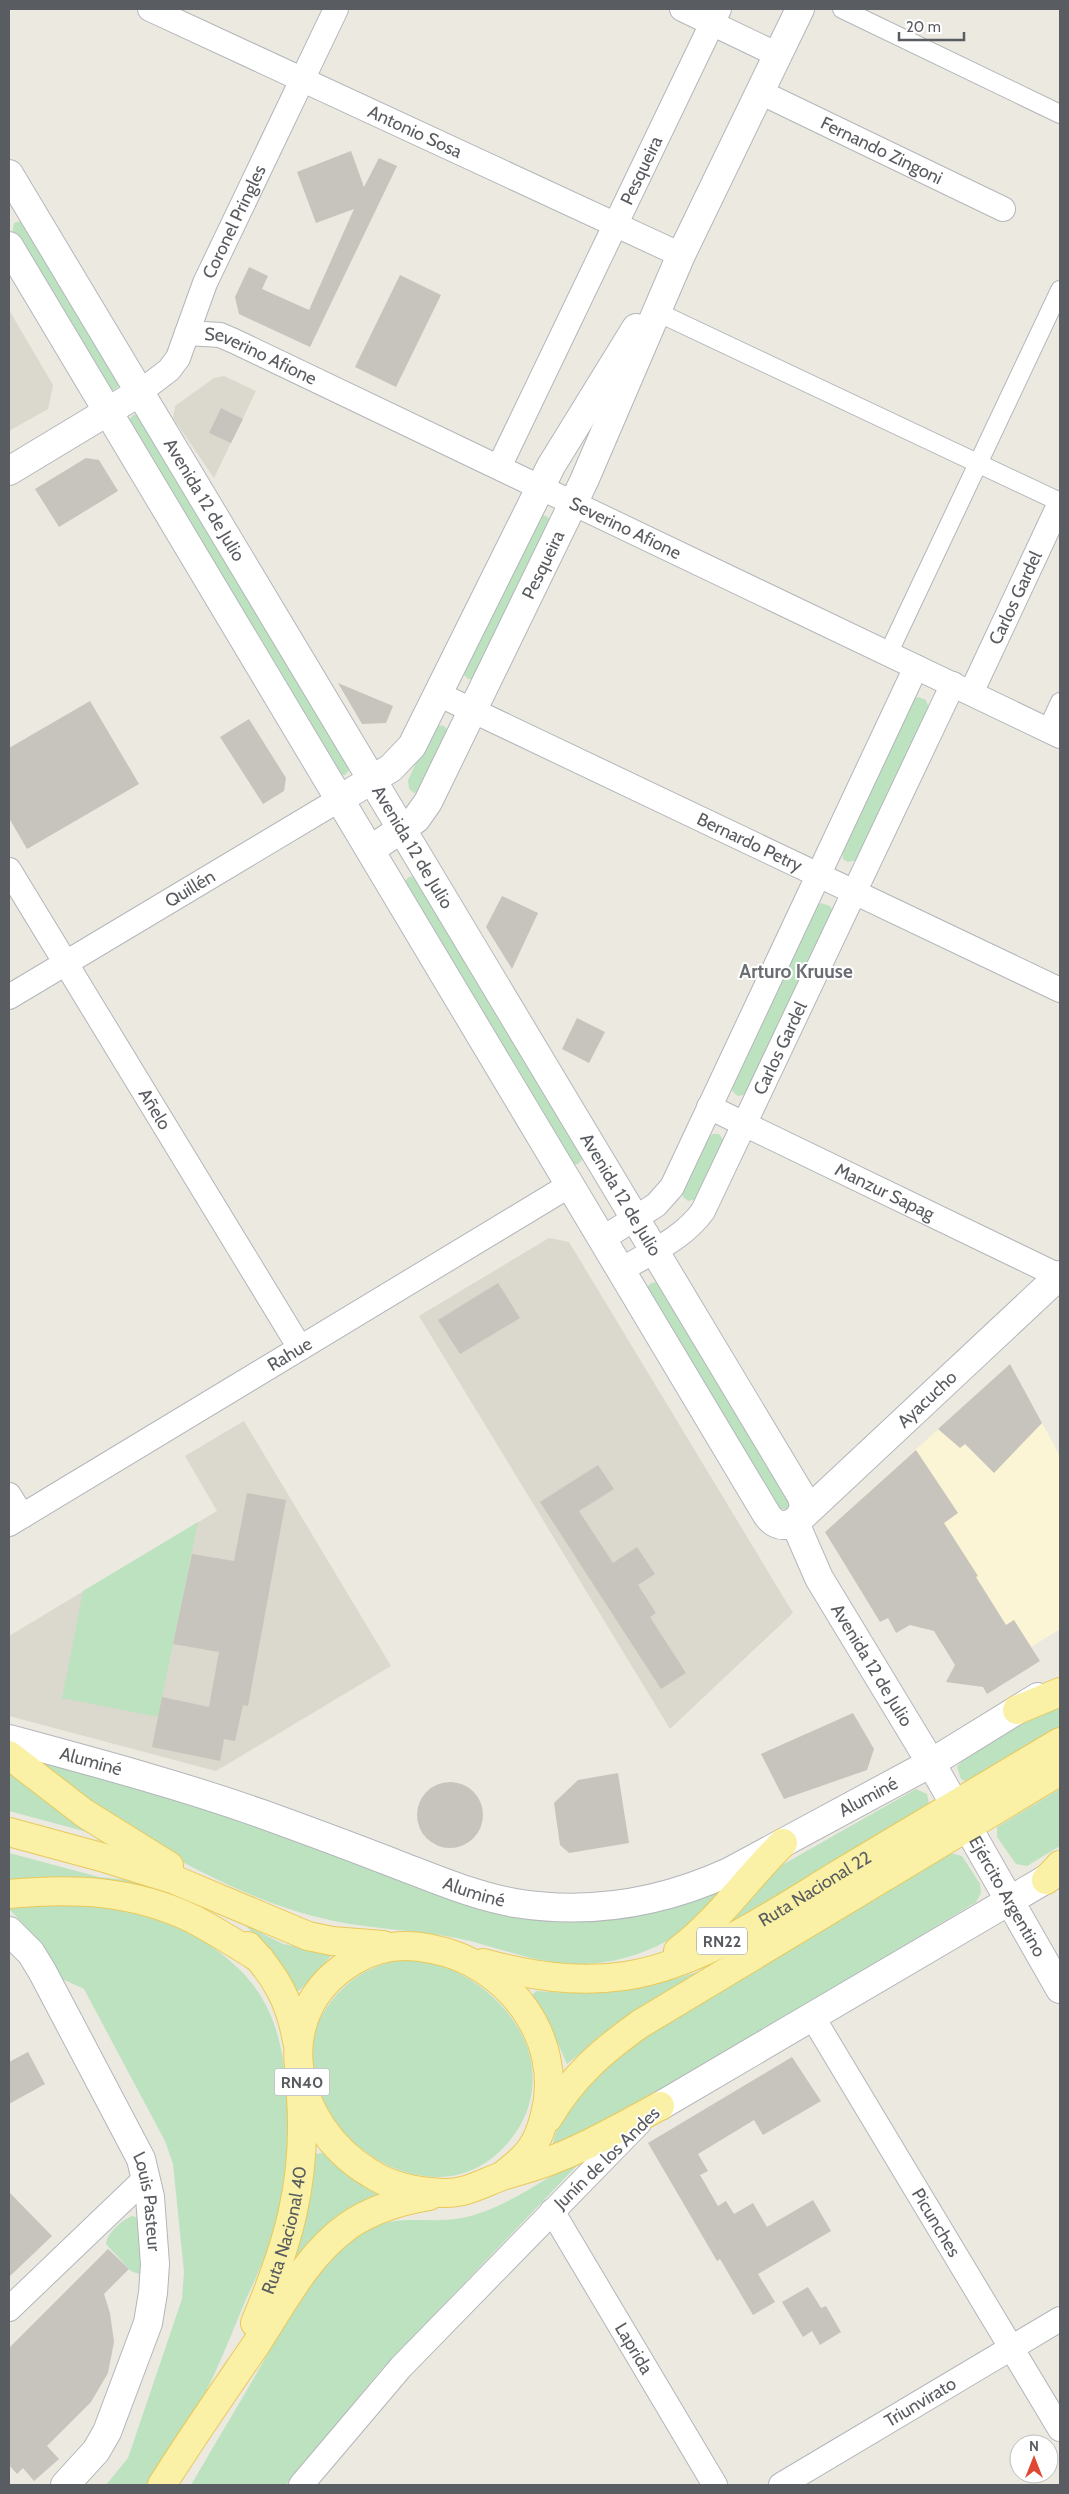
<svg xmlns="http://www.w3.org/2000/svg" width="1069" height="2494" font-family="Cabin,sans-serif">
<style>
.commercial{fill:#fbf4d5}
.education{fill:#dbd8ce}
.green{fill:#bde2bf}
.building{fill:#c6c4bd}
.lines{fill:none;stroke-linecap:round;stroke-linejoin:round}
.pedestrian-casing{stroke:#b3b6ba;stroke-width:20}
.minor-casing{stroke:#b3b6ba;stroke-width:26}
.tertiary-casing{stroke:#b3b6ba;stroke-width:30}
.secondary-casing{stroke:#b4b7bc;stroke-width:30}
.primary-casing{stroke:#e9c95b;stroke-width:30}
.pedestrian{stroke:#fff;stroke-width:18}
.minor{stroke:#fff;stroke-width:24}
.tertiary{stroke:#fff;stroke-width:28}
.secondary{stroke:#fff;stroke-width:28}
.primary{stroke:#faf1a6;stroke-width:28}
.labels{text-anchor:middle;dominant-baseline:central;stroke-width:4;stroke-linejoin:round;paint-order:stroke}
.shield{fill:#fff;stroke:#8b8d90;stroke-width:1}
.shield-label{font-size:16px;font-weight:bold;fill:#595c60}
.street-label{font-size:18px;fill:#595c60;stroke:#fff}
.neighbourhood-label{font-size:19px;font-weight:bold;fill:#6a6e72;stroke:#fff}
</style>
<rect width="100%" height="100%" fill="#ebe9e0"/>
<polygon class="commercial" points="1010,1364 1060,1456 1060,1629 1031,1647 1040,1661 942,1584 880,1622 825,1532"/>
<g class="education">
<polygon points="9,310 53,385 48,409 9,431"/>
<polygon points="224,376 256,391 214,478 173,418 175,406 214,378"/>
<polygon points="549,1238 569,1242 793,1613 670,1729 419,1316"/>
<polygon points="244,1421 391,1666 216,1771 9,1716 9,1636 217,1511 185,1456"/>
</g>
<g class="green">
<polygon points="24,220 121,383 117,388 111,391 12,233 14,223"/>
<polygon points="140,414 351,768 345,775 338,775 128,421 133,415"/>
<polygon points="541,515 546,516 551,520 475,679 468,679 462,673"/>
<polygon points="918,697 926,700 929,708 857,860 848,862 843,859 842,853 913,700"/>
<polygon points="438,725 444,726 448,730 420,792 414,793 409,789 408,780 433,728"/>
<polygon points="416,876 585,1157 578,1164 572,1165 404,882 409,877"/>
<polygon points="821,903 830,906 833,911 747,1094 738,1096 733,1092 731,1086 816,907"/>
<polygon points="713,1134 719,1134 724,1141 697,1199 688,1201 683,1197 682,1192 708,1137"/>
<polygon points="658,1282 791,1505 786,1509 779,1509 646,1288 651,1283"/>
<polygon points="198,1522 158,1717 62,1698 83,1591"/>
<polygon points="1060,1702 1060,1729 969,1783 961,1779 957,1767 964,1758"/>
<path d="M31 1758 185 1800 498 1911 735 1880C696 1936 628 1971 559 1963 524 1959 491 1945 457 1938 409 1929 360 1929 313 1916 251 1900 176 1861 121 1826 90 1806 61 1780 31 1758Z"/>
<polygon points="9,1766 106,1837 9,1811"/>
<polygon points="916,1789 927,1794 929,1804 927,1810 754,1913 716,1930 768,1876 782,1865"/>
<polygon points="1060,1789 1060,1846 1027,1866 1016,1864 997,1837 997,1827"/>
<polygon points="9,1853 99,1877 136,1881 162,1890 192,1909 9,1887"/>
<path d="M951 1853 962 1856 980 1884 981 1893 976 1902 643 2104 553 2146C551 2126 594 2077 609 2063 649 2026 699 2001 745 1974 814 1934 882 1894 951 1853Z"/>
<path d="M60 1900C128 1911 188 1919 240 1970 273 2003 283 2043 286 2088 288 2118 293 2149 288 2179 282 2220 264 2260 247 2297 231 2334 217 2373 197 2408 182 2435 164 2460 147 2485H106L128 2458 182 2299 184 2272 173 2164 165 2141 84 1989 60 1978 40 1942 10 1910V1907Z"/>
<polygon points="244,1924 283,1944 330,1953 330,1957 300,1990 297,1991 277,1958"/>
<path d="M404 1959C453 1961 499 1991 522 2035 538 2066 536 2103 516 2132 433 2254 249 2100 333 1999 352 1976 375 1964 404 1959Z"/>
<path d="M700 1971 608 2030 567 2064 549 2023 532 1995 536 1991C599 1996 640 1991 700 1971Z"/>
<path d="M590 2152 380 2371 286 2485H191C213 2447 236 2409 258 2371 284 2327 322 2250 369 2228 399 2214 431 2224 462 2218 506 2209 552 2174 590 2152Z"/>
<polygon points="323,2153 345,2173 379,2196 281,2286 306,2216 315,2154"/>
<path d="M132 2216 139 2218 142 2272 139 2274 131 2271 106 2244C107 2233 122 2220 132 2216Z"/>
</g>
<g class="building">
<polygon points="351,151 364,187 379,158 397,166 310,347 239,314 235,297 249,267 268,276 262,289 309,310 354,209 316,223 297,172"/>
<polygon points="400,275 441,295 396,387 355,367"/>
<polygon points="221,408 243,419 231,443 209,433"/>
<polygon points="86,458 99,460 118,491 59,527 35,489"/>
<polygon points="338,683 393,706 386,723 362,724"/>
<polygon points="90,701 139,784 27,849 9,818 9,748"/>
<polygon points="249,719 286,778 284,791 263,804 220,737"/>
<polygon points="502,896 538,913 512,969 486,927"/>
<polygon points="577,1018 605,1032 589,1063 562,1049"/>
<polygon points="498,1283 520,1318 460,1354 438,1320"/>
<polygon points="1010,1364 1042,1423 994,1473 965,1444 960,1448 938,1429"/>
<polygon points="916,1450 958,1513 944,1523 978,1576 976,1577 1006,1625 1014,1620 1040,1661 987,1694 983,1687 946,1682 955,1665 934,1631 910,1625 896,1633 888,1618 880,1622 825,1532"/>
<polygon points="598,1465 614,1489 579,1511 613,1563 637,1547 655,1574 638,1585 656,1613 650,1617 686,1673 661,1689 540,1502"/>
<polygon points="247,1493 286,1500 248,1706 243,1705 235,1741 224,1739 220,1761 152,1747 162,1697 209,1707 219,1652 173,1644 192,1554 234,1561"/>
<polygon points="853,1713 874,1749 867,1770 784,1799 761,1754"/>
<polygon points="618,1773 629,1843 569,1853 560,1845 554,1803 578,1780"/>
<circle cx="450" cy="1815" r="33"/>
<polygon points="28,2052 45,2084 9,2104 9,2062"/>
<polygon points="792,2057 821,2101 763,2135 754,2120 698,2154 708,2171 700,2175 718,2206 726,2201 734,2214 753,2203 767,2227 813,2200 831,2231 758,2274 775,2302 753,2315 720,2259 717,2261 648,2143"/>
<polygon points="9,2192 52,2236 9,2277"/>
<polygon points="108,2249 129,2269 104,2294 110,2313 114,2342 108,2373 91,2402 47,2446 59,2459 34,2481 23,2468 17,2474 9,2465 9,2348"/>
<polygon points="808,2287 821,2308 826,2306 841,2332 820,2345 812,2331 803,2337 782,2302"/>
</g>
<g class="lines">
<g class="pedestrian-casing">
<g id="pedestrian">
<polyline points="842,9 1060,114"/>
<polyline points="657,312 1060,502"/>
<polyline points="888,654 1060,290"/>
<polyline points="1047,730 1060,702"/>
</g>
</g>
<g class="minor-casing">
<g id="minor">
<path id="s1" d="M150 9 681 255"/>
<polyline points="682,9 778,55"/>
<path id="s2" d="M760 92 1003 209"/>
<path id="s3" d="M187 333 220 335 234 341 1060 736"/>
<path id="s4" d="M140 392 169 370 178 358 205 283 336 9"/>
<path id="s5" d="M499 467 719 9"/>
<path id="s6" d="M971 693 1060 503"/>
<path id="s7" d="M438 694 1060 990"/>
<path id="s8" d="M9 870 300 1348"/>
<path id="s9" d="M9 997 340 799"/>
<path id="s10" d="M709 1107 1059 1276"/>
<polyline points="602,1239 656,1205 672,1187 916,667"/>
<path id="s11" d="M621 1270C649 1253 683 1239 703 1211L953 684"/>
<polyline points="9,1495 22,1516"/>
<path id="s12" d="M9 1524 570 1185"/>
<path id="s13" d="M812 2016 1060 2429"/>
<path id="s14" d="M552 2211 715 2485"/>
<polyline points="9,2309 147,2177"/>
<polyline points="301,2485 401,2367 639,2123"/>
<path id="s15" d="M781 2485 1060 2319"/>
</g>
</g>
<g class="tertiary-casing">
<g id="tertiary">
<polyline points="9,471 140,392"/>
<polyline points="340,799 391,768 412,746 551,466 636,328"/>
<path id="s16" d="M370 850 416 819 428 802 584 481 681 255 800 9"/>
<path id="s17" d="M795 1523 1060 1275"/>
<path id="s18" d="M9 1739C94 1762 180 1785 262 1814 309 1831 355 1848 401 1866 438 1880 475 1896 515 1903 589 1915 661 1903 729 1872L931 1763 1038 1697"/>
<path id="s19" d="M9 1931 31 1953 42 1971 141 2159 150 2197 155 2264 153 2293 148 2323 107 2432 96 2451 65 2485"/>
<polyline points="660,2106 1060,1871"/>
</g>
</g>
<g class="secondary-casing">
<g id="secondary">
<path id="s20" d="M9 174 802 1497 804 1508C797 1526 779 1532 767 1515L9 246"/>
<path id="s21" d="M795 1523 819 1578 931 1763 1060 1989"/>
</g>
</g>
<g class="primary-casing">
<g id="primary">
<polyline points="1017,1710 1060,1692"/>
<polyline points="9,1755 84,1813 169,1866"/>
<polyline points="9,1832 101,1857 175,1880 308,1936 332,1941 383,1945"/>
<polyline points="1046,1880 1060,1865"/>
<path d="M9 1894C74 1888 133 1890 193 1919 216 1931 238 1945 260 1959"/>
<path d="M248 1946C276 1976 290 2001 297 2041"/>
<path d="M678 1951C719 1920 747 1878 783 1843"/>
<path id="s22" d="M483 1963C531 1976 575 1983 625 1976 700 1965 775 1913 839 1874 913 1830 987 1786 1060 1742"/>
<path d="M548 2118C573 2076 601 2052 640 2024L1060 1771"/>
<path d="M502 2176C512 2168 522 2161 530 2150 538 2140 542 2127 545 2115 565 2038 507 1963 432 1949 405 1943 377 1946 353 1961 266 2013 291 2126 370 2173 391 2187 418 2192 443 2193 465 2194 483 2183 502 2176 521 2170 539 2166 557 2158 593 2144 626 2124 660 2106"/>
<path id="s23" d="M255 2323C288 2245 307 2183 301 2096"/>
<path d="M162 2485C192 2437 225 2390 257 2343 283 2303 308 2254 348 2226 372 2209 400 2201 429 2196"/>
</g>
</g>
<use href="#pedestrian" class="pedestrian"/>
<use href="#minor" class="minor"/>
<use href="#tertiary" class="tertiary"/>
<use href="#secondary" class="secondary"/>
<use href="#primary" class="primary"/>
</g>
<g class="labels">
<g class="shield">
<rect x="697" y="1927.5" width="50" height="27" rx="4"/>
<rect x="274.5" y="2068.5" width="55" height="27" rx="4"/>
</g>
<g class="shield-label">
<text x="722" y="1941">RN22</text>
<text x="302" y="2082">RN40</text>
</g>
<g class="street-label">
<text stroke="none"><textPath href="#s1" startOffset="292">Antonio Sosa</textPath></text>
<text stroke="none"><textPath href="#s2" startOffset="135">Fernando Zingoni</textPath></text>
<text stroke="none"><textPath href="#s5" startOffset="329">Pesqueira</textPath></text>
<text stroke="none"><textPath href="#s4" startOffset="199">Coronel Pringles</textPath></text>
<text stroke="none"><textPath href="#s3" startOffset="78">Severino Afione</textPath></text>
<text stroke="none"><textPath href="#s20" startOffset="380">Avenida 12 de Julio</textPath></text>
<text stroke="none"><textPath href="#s3" startOffset="482">Severino Afione</textPath></text>
<text stroke="none"><textPath href="#s16" startOffset="340">Pesqueira</textPath></text>
<text stroke="none"><textPath href="#s6" startOffset="105">Carlos Gardel</textPath></text>
<text stroke="none"><textPath href="#s7" startOffset="345">Bernardo Petry</textPath></text>
<text stroke="none"><textPath href="#s20" startOffset="785">Avenida 12 de Julio</textPath></text>
<text stroke="none"><textPath href="#s9" startOffset="211">Quillén</textPath></text>
<text stroke="none"><textPath href="#s11" startOffset="282">Carlos Gardel</textPath></text>
<text stroke="none"><textPath href="#s8" startOffset="280">Añelo</textPath></text>
<text stroke="none"><textPath href="#s10" startOffset="195">Manzur Sapag</textPath></text>
<text stroke="none"><textPath href="#s20" startOffset="1190">Avenida 12 de Julio</textPath></text>
<text stroke="none"><textPath href="#s12" startOffset="328">Rahue</textPath></text>
<text stroke="none"><textPath href="#s17" startOffset="181">Ayacucho</textPath></text>
<text stroke="none"><textPath href="#s21" startOffset="162">Avenida 12 de Julio</textPath></text>
<text stroke="none"><textPath href="#s18" startOffset="85">Aluminé</textPath></text>
<text stroke="none"><textPath href="#s18" startOffset="910">Aluminé</textPath></text>
<text stroke="none"><textPath href="#s22" startOffset="354">Ruta Nacional 22</textPath></text>
<text stroke="none"><textPath href="#s18" startOffset="490">Aluminé</textPath></text>
<text stroke="none"><textPath href="#s21" startOffset="430">Ejército Argentino</textPath></text>
<text transform="translate(607 2158) rotate(-44)">Junín de los Andes</text>
<text stroke="none"><textPath href="#s19" startOffset="308">Louis Pasteur</textPath></text>
<text stroke="none"><textPath href="#s13" startOffset="241">Picunches</textPath></text>
<text stroke="none"><textPath href="#s23" startOffset="98">Ruta Nacional 40</textPath></text>
<text stroke="none"><textPath href="#s14" startOffset="160">Laprida</textPath></text>
<text stroke="none"><textPath href="#s15" startOffset="162">Triunvirato</textPath></text>
</g>
<g class="neighbourhood-label">
<text x="796" y="971">Arturo Kruuse</text>
</g>
</g>
<rect width="1069" height="2494" fill="none" stroke="#595c60" stroke-width="20"/>
<g transform="translate(1034 2459)"><circle r="24" fill="#ffffff" stroke="#bdbebf"/>
<path d="M0-4L9 19L0 12L-9 19Z" fill="#df4832"/>
<text y="-8" font-size="14" font-weight="bold" text-anchor="middle" fill="#595c60">N</text>
</g>
<path d="M899 32v8h65v-8" fill="none" stroke="#595c60" stroke-width="2.5"/>
<text x="906" y="32" font-size="15" fill="#595c60" stroke="#ffffff" stroke-width="4" paint-order="stroke">20 m</text>
</svg>
